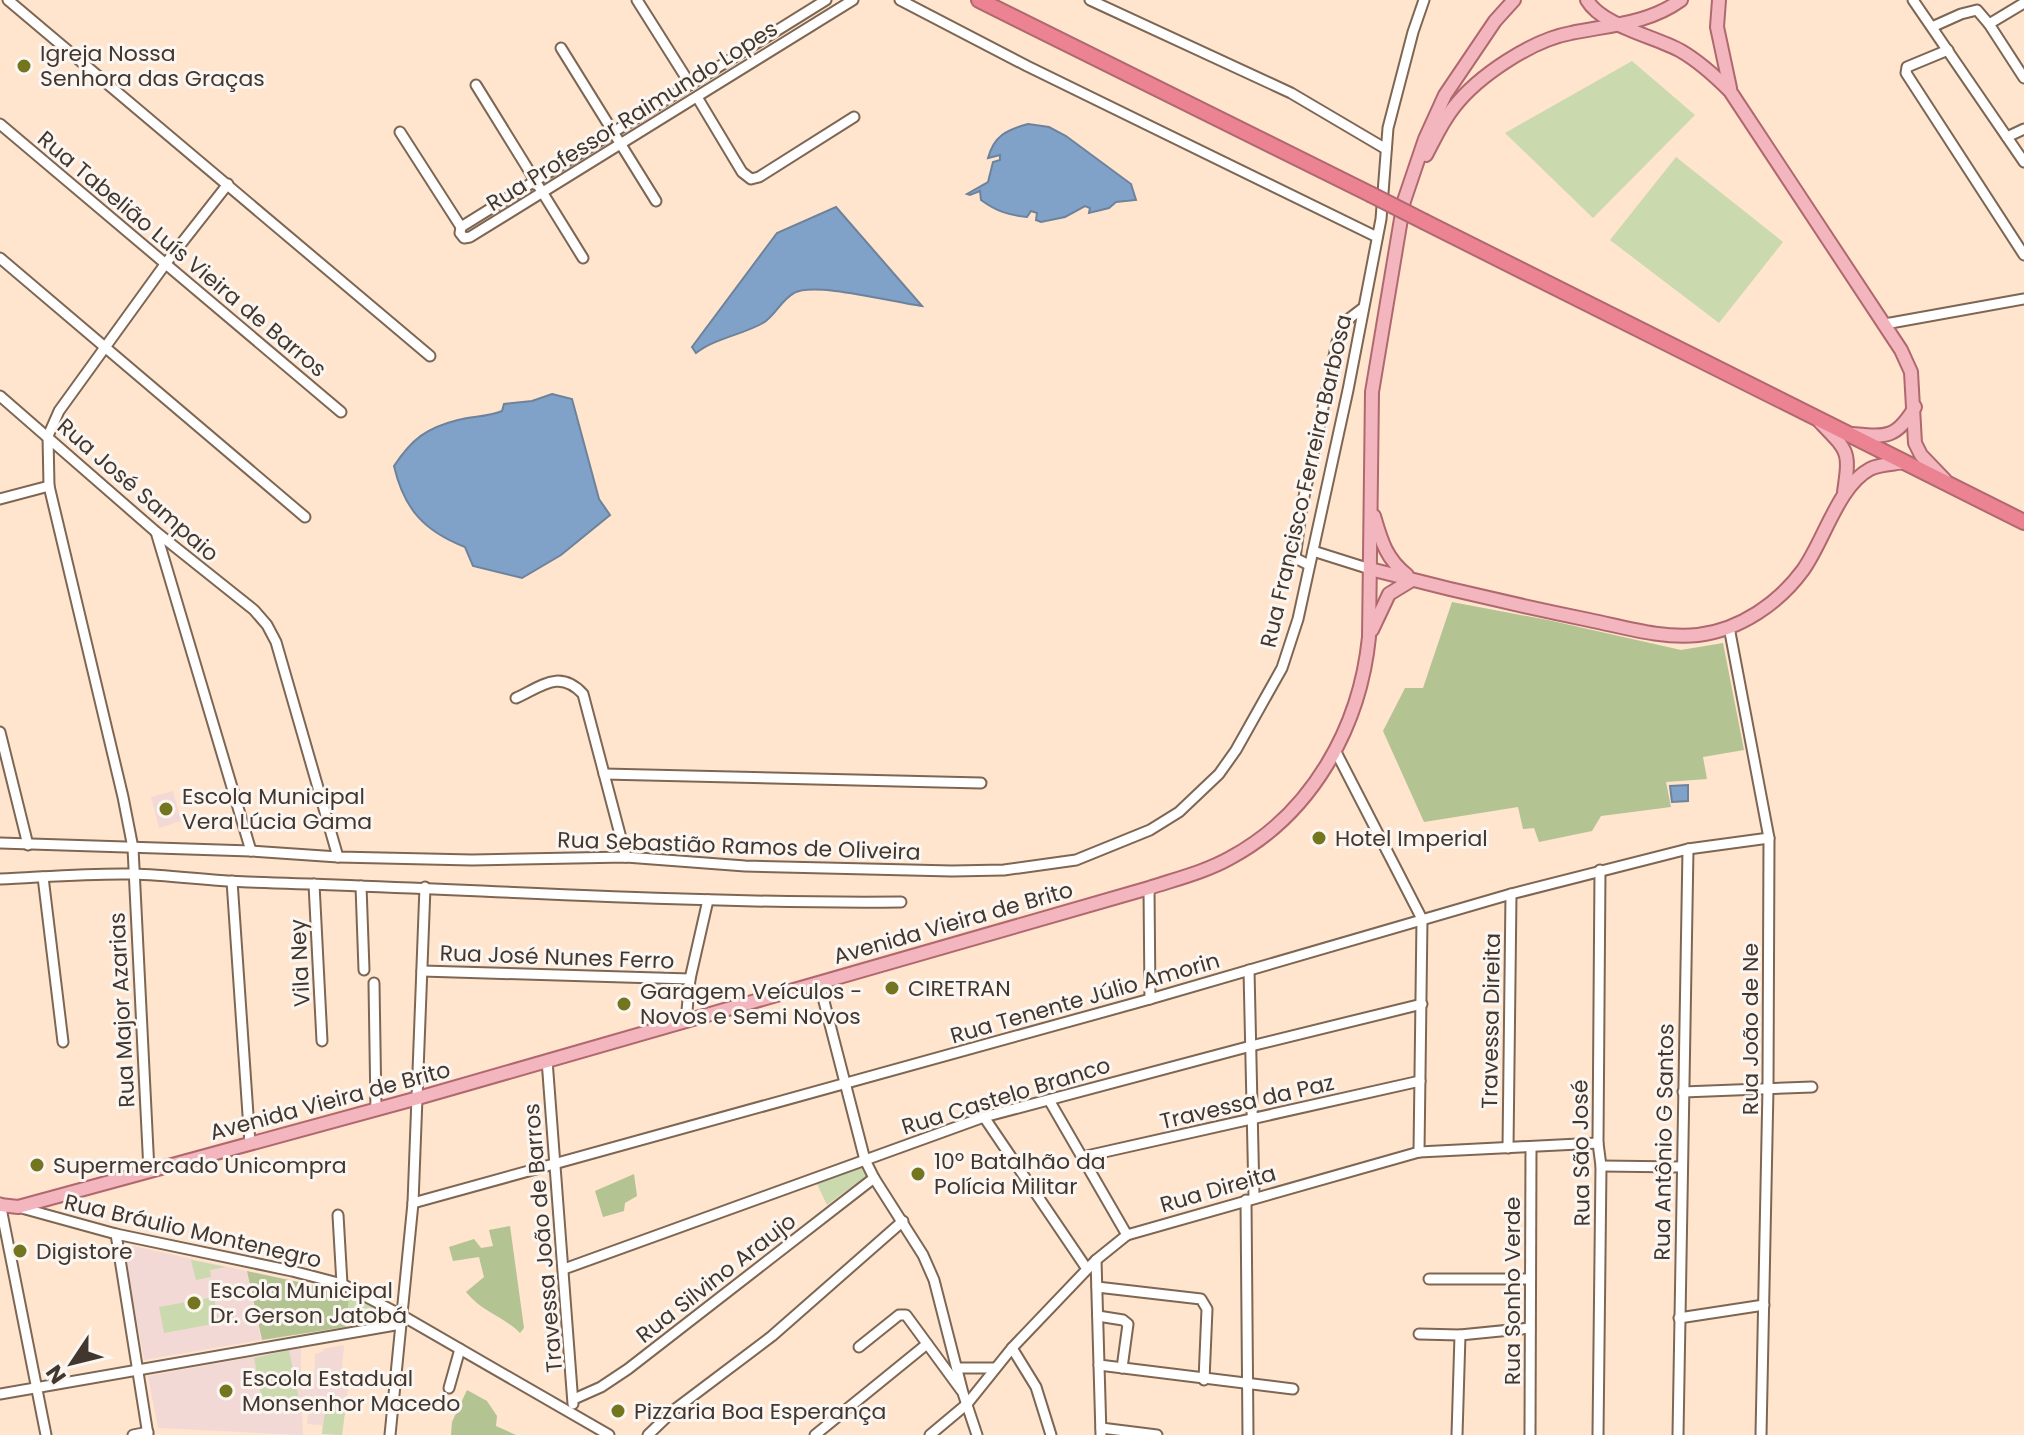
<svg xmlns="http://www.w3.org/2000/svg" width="2024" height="1435" font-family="Poppins,sans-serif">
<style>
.education{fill:#f3d9d5}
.green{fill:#cbd9af}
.forest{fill:#b3c392}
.water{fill:#80a2c9;stroke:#6d829b;stroke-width:2}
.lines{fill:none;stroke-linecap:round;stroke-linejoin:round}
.minor-casing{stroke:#7d6653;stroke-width:13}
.major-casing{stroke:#b0686f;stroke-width:16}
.highway-casing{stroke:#b0686f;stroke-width:18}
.minor{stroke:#fff;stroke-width:9}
.major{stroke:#f3b5be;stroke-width:12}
.highway{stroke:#eb8392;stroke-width:14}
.highway-bridge-casing{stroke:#b0686f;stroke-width:18;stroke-linecap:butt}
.highway-bridge{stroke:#eb8392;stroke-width:14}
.poi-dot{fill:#73761e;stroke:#fbf6f1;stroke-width:3}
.labels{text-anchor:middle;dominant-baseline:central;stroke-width:6;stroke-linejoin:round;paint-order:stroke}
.poi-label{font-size:22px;fill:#41372f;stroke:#fbf6f1;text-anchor:start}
.street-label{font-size:22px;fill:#41372f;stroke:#fbf6f1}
</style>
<rect width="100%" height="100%" fill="#ffe4ce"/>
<g class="education">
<polygon points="173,791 181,821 159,828 151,797"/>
<polygon points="129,1245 247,1271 261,1340 144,1360 124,1251"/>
<polygon points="344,1345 341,1379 349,1380 342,1435 322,1434 322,1425 307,1424 308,1413 302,1413 303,1435 158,1428 148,1376 301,1348 301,1390 314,1389 315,1354 323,1352 323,1349"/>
</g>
<g class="green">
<polygon points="1632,61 1695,115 1593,218 1505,133"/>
<polygon points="1676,157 1783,242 1719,323 1610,240"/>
<polygon points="860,1166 866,1176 827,1205 816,1182"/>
<polygon points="191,1260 226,1267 210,1270 211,1277 196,1280"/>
<polygon points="350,1293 385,1313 385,1320 345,1327"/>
<polygon points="214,1297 219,1323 164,1333 159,1307"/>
<polygon points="289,1350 300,1404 280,1406 264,1411 254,1358"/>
<polygon points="326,1405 346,1405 342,1435 322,1434"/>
</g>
<g class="forest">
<polygon points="1452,602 1548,620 1681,650 1723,643 1744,750 1703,757 1707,779 1666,782 1671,807 1601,816 1592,831 1539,842 1534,828 1523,829 1518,807 1424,822 1383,731 1405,688 1423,688"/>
<polygon points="634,1174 637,1196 625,1203 624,1211 603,1217 595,1191"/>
<path d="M510 1226 524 1328 520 1333C502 1315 483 1313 466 1292L484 1277 479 1257 453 1261 449 1247 474 1239 481 1248 493 1246 489 1230Z"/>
<polygon points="247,1271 350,1293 345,1327 262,1340"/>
<polygon points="467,1390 487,1401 497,1416 496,1426 516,1435 451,1435 452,1422"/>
</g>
<g class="water">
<path d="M1028 124 1049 127 1066 136 1131 184 1136 200 1116 202 1109 208 1089 213 1090 208 1085 206 1065 217 1041 222 1036 220 1037 213 1031 211 1027 217C1008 215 996 211 981 200L980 191 970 195 967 194 988 182 993 162 1000 160V155L988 158C994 136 1006 130 1028 124Z"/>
<path d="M836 207 922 306C896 303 814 281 794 293 781 300 775 316 763 323 742 335 715 338 696 353L692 347 777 233Z"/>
<path d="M552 394 572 399 599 499 610 515 561 555 522 578 473 566 465 547C424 531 404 509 394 466 412 439 426 428 458 420 474 416 487 417 502 411L504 404 532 401Z"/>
<polygon points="1688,785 1688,801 1672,802 1670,786"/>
</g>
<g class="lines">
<g class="minor-casing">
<g id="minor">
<polyline points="8,0 430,356"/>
<polyline points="637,0 690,84"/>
<polyline points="900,0 1027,66 1377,237"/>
<polyline points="1090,0 1291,93 1386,149"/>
<polyline points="1913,0 2024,162"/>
<polyline points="1989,24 2024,78"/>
<polyline points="1932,27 1961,14 1977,10 1989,24 2024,3"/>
<polyline points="561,48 656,201"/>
<polyline points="1948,50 1907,67 1906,73 2024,255"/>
<polyline points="476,85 583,258"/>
<polyline points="697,97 742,172 751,179 759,177 854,117"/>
<polyline points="0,124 341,412"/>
<polyline points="400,132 461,227 460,233 464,238 470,237 853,0"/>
<polyline points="2007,137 2024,129"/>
<polyline points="461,227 826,0"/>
<polyline points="0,258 305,517"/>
<polyline points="1885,324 2024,299"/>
<polyline points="0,396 155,531 254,610 267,625 276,642 338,857"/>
<polyline points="0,499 49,486"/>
<polyline points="156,532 251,851"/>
<polyline points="1313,551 1370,569"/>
<polyline points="1309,565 1295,558 1302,506 1337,342 1346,321 1363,308"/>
<polyline points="1729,627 1769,838 1768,1088 1761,1435"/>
<path d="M516 698C542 686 560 669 583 694L626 857"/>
<polyline points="0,732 28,845"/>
<polyline points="1336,752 1422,919 1419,1152"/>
<polyline points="604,774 981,783"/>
<polyline points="0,843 251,851 338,857 472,860 626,857 745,866 952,871 1004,870 1076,860 1150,830 1179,812 1219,774 1236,750 1282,668 1298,619 1348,390 1381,219 1388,128 1413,32 1424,0"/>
<polyline points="43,877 63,1042"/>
<path d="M0 879C44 877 89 873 133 874 171 875 210 881 248 882 466 888 683 904 901 902"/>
<polyline points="232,881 250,1144"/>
<polyline points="314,884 322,1041"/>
<polyline points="361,886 364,970"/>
<polyline points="1149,888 1150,999"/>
<polyline points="1249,970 1254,1196"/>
<polyline points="422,971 690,979"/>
<polyline points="819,982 865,1160 874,1178 923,1255 934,1280 963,1393 977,1435"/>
<polyline points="374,983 376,1109"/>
<polyline points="686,1021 690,979 708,900"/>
<polyline points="547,1060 573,1404"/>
<polyline points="1683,1092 1812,1087"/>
<polyline points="1049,1100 1127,1235"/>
<polyline points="984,1117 1087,1269"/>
<polyline points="1508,1148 1511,894"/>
<polyline points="1082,1157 1420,1081"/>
<polyline points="1601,1166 1682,1167"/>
<polyline points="149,1171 133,848 123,797 49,486 48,436 59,411 166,263 228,184"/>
<polyline points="1246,1200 1248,1435"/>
<polyline points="0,1203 46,1435"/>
<polyline points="413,1203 1150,999 1511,894 1688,849 1769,838"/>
<polyline points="18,1207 116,1234 292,1271 342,1284 401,1315 609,1435"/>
<polyline points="338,1215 342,1284"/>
<polyline points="116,1234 148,1435"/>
<polyline points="1096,1260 1101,1435"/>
<polyline points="564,1269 984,1117 1251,1046 1422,1004"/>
<polyline points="1429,1279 1530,1279"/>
<polyline points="1097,1287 1201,1299 1207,1309 1204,1380"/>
<polyline points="1098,1316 1123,1320 1128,1324 1122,1368"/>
<polyline points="1679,1318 1764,1305"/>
<polyline points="1419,1334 1460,1335 1530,1328"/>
<polyline points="859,1347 899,1315 906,1315 961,1390"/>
<polyline points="1012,1348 1036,1387 1051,1435"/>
<polyline points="1099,1365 1293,1389"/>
<polyline points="957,1368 995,1368"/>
<polyline points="449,1388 460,1349"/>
<polyline points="0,1394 401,1324"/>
<polyline points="574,1399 601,1387 628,1369 874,1178"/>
<polyline points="1101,1428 1157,1435"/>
<polyline points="133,1435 148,1432"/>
<polyline points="390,1435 413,1203 425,887"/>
<polyline points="648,1435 674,1410 772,1336 903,1221"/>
<polyline points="815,1435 927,1344"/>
<polyline points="930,1435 967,1404 1012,1348 1096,1260 1127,1235 1419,1152 1598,1143"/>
<polyline points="1457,1435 1460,1335"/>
<polyline points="1530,1435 1531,1147"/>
<polyline points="1598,1435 1601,1166 1598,1143 1600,870"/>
<polyline points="1678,1435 1688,849"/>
</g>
</g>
<g class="major-casing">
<g id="major">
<path d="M1587 0C1602 26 1654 36 1681 51 1700 62 1715 76 1730 91L1901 350 1911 372 1915 443 1921 455 1945 480"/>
<polyline points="1719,0 1717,27 1730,88"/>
<path d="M1426 155C1435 138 1442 122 1454 107 1478 76 1532 40 1571 33 1609 25 1648 24 1681 0"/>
<path d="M1820 422C1849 452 1850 451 1844 492"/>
<path d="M1852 434C1886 437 1896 439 1915 407"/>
<path d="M1374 516C1381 540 1386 559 1407 575"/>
<path d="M1370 569C1443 588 1516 605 1589 620 1624 627 1662 639 1698 635 1740 630 1779 603 1803 570 1824 541 1838 486 1870 469 1879 464 1894 464 1905 462"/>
<polyline points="1372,630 1389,594 1412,580"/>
<path d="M0 1205 18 1207 418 1098 1149 888C1176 879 1205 872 1230 858 1312 814 1360 727 1369 637L1372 392 1404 201 1425 139 1445 95 1495 21 1514 0"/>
</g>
</g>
<g class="highway-casing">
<g id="highway">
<polyline points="979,0 1370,194"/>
<polyline points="1425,222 2024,522"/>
</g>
</g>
<use href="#minor" class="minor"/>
<use href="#major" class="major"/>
<use href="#highway" class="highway"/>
<g class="highway-bridge-casing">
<polyline id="highway-bridge" points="1370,194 1425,222"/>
</g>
<use href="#highway-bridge" class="highway-bridge"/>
</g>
<g class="poi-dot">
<circle cx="24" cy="66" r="8"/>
<circle cx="166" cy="809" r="8"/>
<circle cx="1319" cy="838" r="8"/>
<circle cx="892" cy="988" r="8"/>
<circle cx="624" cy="1004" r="8"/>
<circle cx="37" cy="1165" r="8"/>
<circle cx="918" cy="1174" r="8"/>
<circle cx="20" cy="1251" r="8"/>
<circle cx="194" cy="1303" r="8"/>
<circle cx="226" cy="1391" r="8"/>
<circle cx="618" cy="1411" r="8"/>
</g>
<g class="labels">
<g class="poi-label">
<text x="40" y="53">Igreja Nossa<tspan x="40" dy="25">Senhora das Graças</tspan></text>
<text x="182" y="796">Escola Municipal<tspan x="182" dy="25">Vera Lúcia Gama</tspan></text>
<text x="1335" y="838">Hotel Imperial</text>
<text x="908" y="988">CIRETRAN</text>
<text x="640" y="991">Garagem Veículos -<tspan x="640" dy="25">Novos e Semi Novos</tspan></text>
<text x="934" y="1161">10º Batalhão da<tspan x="934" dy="25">Polícia Militar</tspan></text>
<text x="53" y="1165">Supermercado Unicompra</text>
<text x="36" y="1251">Digistore</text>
<text x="210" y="1290">Escola Municipal<tspan x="210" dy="25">Dr. Gerson Jatobá</tspan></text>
<text x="242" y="1378">Escola Estadual<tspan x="242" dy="25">Monsenhor Macedo</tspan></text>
<text x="634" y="1411">Pizzaria Boa Esperança</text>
</g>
<g class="street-label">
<text transform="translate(632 116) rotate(-32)">Rua Professor Raimundo Lopes</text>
<text transform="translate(182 254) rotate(40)">Rua Tabelião Luís Vieira de Barros</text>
<text transform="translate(1306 481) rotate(-77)">Rua Francisco Ferreira Barbosa</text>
<text transform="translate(138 490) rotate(41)">Rua José Sampaio</text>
<text transform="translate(739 846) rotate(2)">Rua Sebastião Ramos de Oliveira</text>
<text transform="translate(953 923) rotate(-16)">Avenida Vieira de Brito</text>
<text transform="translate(557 957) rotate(2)">Rua José Nunes Ferro</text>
<text transform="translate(300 963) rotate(-93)">Vila Ney</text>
<text transform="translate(1085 998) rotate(-16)">Rua Tenente Júlio Amorin</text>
<text transform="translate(122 1010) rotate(-93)">Rua Major Azarias</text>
<text transform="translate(1491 1021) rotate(-89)">Travessa Direita</text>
<text transform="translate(1750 1029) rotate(-90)">Rua João de Ne</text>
<text transform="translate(1006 1096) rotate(-17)">Rua Castelo Branco</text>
<text transform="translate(330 1101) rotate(-15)">Avenida Vieira de Brito</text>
<text transform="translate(1247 1102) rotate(-13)">Travessa da Paz</text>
<text transform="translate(1664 1142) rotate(-89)">Rua Antônio G Santos</text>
<text transform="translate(1581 1153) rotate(-91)">Rua São José</text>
<text transform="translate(1218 1189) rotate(-16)">Rua Direita</text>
<text transform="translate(193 1231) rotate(13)">Rua Bráulio Montenegro</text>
<text transform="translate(543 1238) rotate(-95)">Travessa João de Barros</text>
<text transform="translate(716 1278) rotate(-38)">Rua Silvino Araujo</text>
<text transform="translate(1512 1291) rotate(-90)">Rua Sonho Verde</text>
</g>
</g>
<g transform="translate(72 1363) rotate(235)" stroke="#fbf6f1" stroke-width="6" paint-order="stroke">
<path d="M0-6L14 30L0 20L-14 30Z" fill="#41372f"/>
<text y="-12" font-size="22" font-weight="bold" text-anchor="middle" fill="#41372f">N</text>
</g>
</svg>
